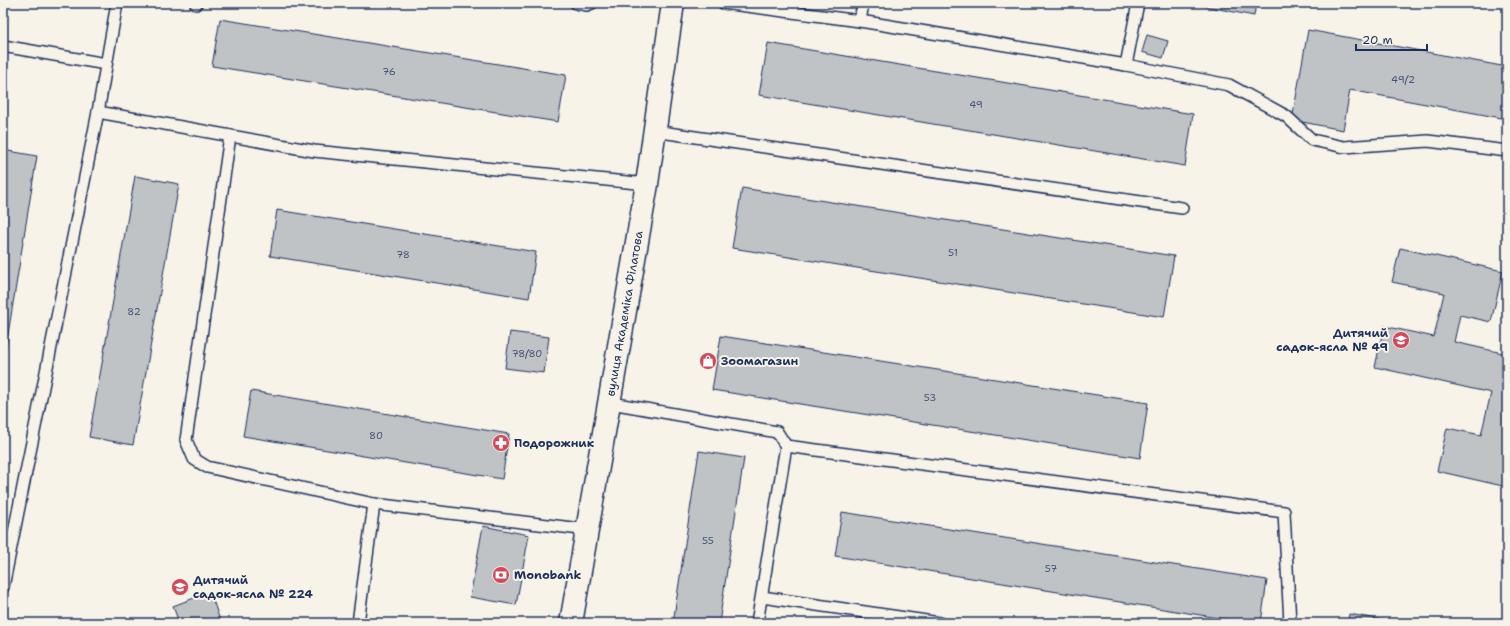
<svg xmlns="http://www.w3.org/2000/svg" width="1510" height="626" font-family="'Shantell Sans',sans-serif">
<style>
.building{fill:#c0c3c5;stroke:#1b2f5e}
.lines{fill:none;stroke-linecap:round;stroke-linejoin:round}
.lane-casing{stroke:#1b2f5e;stroke-width:14}
.secondary-casing{stroke:#1b2f5e;stroke-width:25}
.lane{stroke:#f7f3e8;stroke-width:11}
.secondary{stroke:#f7f3e8;stroke-width:22}
.labels{text-anchor:middle;dominant-baseline:central;stroke-width:4;stroke-linejoin:round;paint-order:stroke}
.number-label{font-size:10px;fill:#445478}
.street-label{font-size:12px;fill:#1b2f5e;stroke:#f7f3e8}
.poi-label{font-size:12px;font-weight:bold;fill:#1b2f5e;stroke:#f7f3e8;text-anchor:start}
</style>
<rect width="100%" height="100%" fill="#f7f3e8"/>
<filter id="ink" filterUnits="userSpaceOnUse"><feTurbulence type="fractalNoise" baseFrequency=".025" numOctaves="2"/><feDisplacementMap in="SourceGraphic" scale="8" xChannelSelector="R" yChannelSelector="G"/><feConvolveMatrix kernelMatrix="1 2 1 2 8 2 1 2 1" color-interpolation-filters="sRGB"/></filter>
<g filter="url(#ink)">
<g class="building">
<polygon points="1204,3 1256,3 1254,16 1204,6"/>
<polygon points="220,19 566,75 558,122 212,66"/>
<polygon points="1308,30 1507,67 1507,119 1350,90 1343,130 1292,120"/>
<polygon points="1147,35 1168,41 1163,58 1142,52"/>
<polygon points="768,43 1193,114 1185,166 759,95"/>
<polygon points="3,150 37,156 3,365"/>
<polygon points="135,176 179,184 133,445 89,437"/>
<polygon points="742,188 1174,256 1164,317 732,248"/>
<polygon points="277,210 536,252 529,298 270,256"/>
<polygon points="1400,248 1503,271 1491,322 1460,315 1454,342 1507,354 1507,487 1437,471 1447,428 1481,435 1491,393 1375,367 1384,326 1434,337 1444,293 1392,282"/>
<polygon points="510,332 549,337 544,373 505,368"/>
<polygon points="721,336 1148,403 1140,458 712,390"/>
<polygon points="251,391 509,434 502,479 243,436"/>
<polygon points="699,451 744,458 719,623 673,623"/>
<polygon points="842,512 1267,580 1261,623 1250,623 835,556"/>
<polygon points="483,526 529,535 516,605 470,597"/>
<polygon points="210,592 221,623 179,623 173,606"/>
<polygon points="1349,614 1399,623 1348,623"/>
</g>
<g class="lines">
<g class="lane-casing">
<g id="lane">
<polyline points="576,3 587,5 592,3"/>
<polyline points="723,3 860,21 1126,65 1229,85 1286,116 1312,140 1344,147 1428,141 1507,151"/>
<polyline points="196,4 196,3"/>
<polyline points="860,21 863,3"/>
<polyline points="3,46 106,64"/>
<polyline points="1126,65 1138,3"/>
<polyline points="98,112 314,151 647,184"/>
<polyline points="654,131 1182,208"/>
<polyline points="230,136 186,440 194,459 207,467 374,504 589,530"/>
<polyline points="611,403 777,432 786,446 1284,512 1290,623"/>
<polyline points="3,587 98,112 117,3"/>
<polyline points="762,597 940,623"/>
<polyline points="358,623 374,504"/>
<polyline points="757,623 786,446"/>
</g>
</g>
<g class="secondary-casing">
<g id="secondary">
<path id="s1" d="M571 623 647 184 673 3"/>
</g>
</g>
<use href="#lane" class="lane"/>
<use href="#secondary" class="secondary"/>
</g>
</g>
<defs>
<g id="school-disc" transform="scale(0.9)"><circle r="9.5" fill="#d1495b" stroke="#f7f3e8"/><path d="M0-5L7-2L0 1L-7-2ZM-4 1L0 2.5L4 1V4Q0 6-4 4Z" fill="#fff"/></g>
<g id="shop-disc" transform="scale(0.9)"><circle r="9.5" fill="#d1495b" stroke="#f7f3e8"/><path d="M-5-2.5h2.3a2.7 3.5 0 0 1 5.4 0H5L5.5 6h-11ZM-1.5-2.5h3a1.5 2.3 0 0 0-3 0Z" fill="#fff"/></g>
<g id="pharmacy-disc" transform="scale(0.9)"><circle r="9.5" fill="#d1495b" stroke="#f7f3e8"/><path d="M-2-6h4v4h4v4h-4v4h-4v-4h-4v-4h4Z" fill="#fff"/></g>
<g id="bank-disc" transform="scale(0.9)"><circle r="9.5" fill="#d1495b" stroke="#f7f3e8"/><path d="M-6-4H6V4H-6ZM0-2.3a2.3 2.3 0 1 0 0 4.6a2.3 2.3 0 1 0 0-4.6Z" fill="#fff"/></g>
</defs>
<g fill-rule="evenodd">
<use href="#school-disc" x="1401" y="340"/>
<use href="#shop-disc" x="708" y="361"/>
<use href="#pharmacy-disc" x="501" y="443"/>
<use href="#bank-disc" x="501" y="575"/>
<use href="#school-disc" x="180" y="587"/>
</g>
<g class="labels">
<g class="number-label">
<text x="389" y="71">76</text>
<text x="1403" y="79">49/2</text>
<text x="976" y="104">49</text>
<text x="953" y="252">51</text>
<text x="403" y="254">78</text>
<text x="134" y="311">82</text>
<text x="527" y="353">78/80</text>
<text x="930" y="397">53</text>
<text x="376" y="435">80</text>
<text x="708" y="540">55</text>
<text x="1051" y="568">57</text>
</g>
<g class="street-label">
<text stroke="none"><textPath href="#s1" startOffset="314">вулиця Академіка Філатова</textPath></text>
</g>
<g class="poi-label">
<text x="1388" y="333" text-anchor="end">Дитячий<tspan x="1388" dy="14">садок-ясла № 49</tspan></text>
<text x="721" y="361">Зоомагазин</text>
<text x="514" y="443">Подорожник</text>
<text x="514" y="575">Monobank</text>
<text x="193" y="580">Дитячий<tspan x="193" dy="14">садок-ясла № 224</tspan></text>
</g>
</g>
<rect width="1510" height="626" fill="none" stroke="#f7f3e8" stroke-width="16"/>
<rect x="8" y="8" width="1494" height="610" fill="none" stroke="#1b2f5e" stroke-width="1.5" filter="url(#ink)"/>
<path d="M1356 44v6h71v-6" fill="none" stroke="#1b2f5e" stroke-width="2"/>
<text x="1362" y="44" font-size="12" fill="#1b2f5e" stroke="#f7f3e8" stroke-width="3" paint-order="stroke">20 m</text>
</svg>
